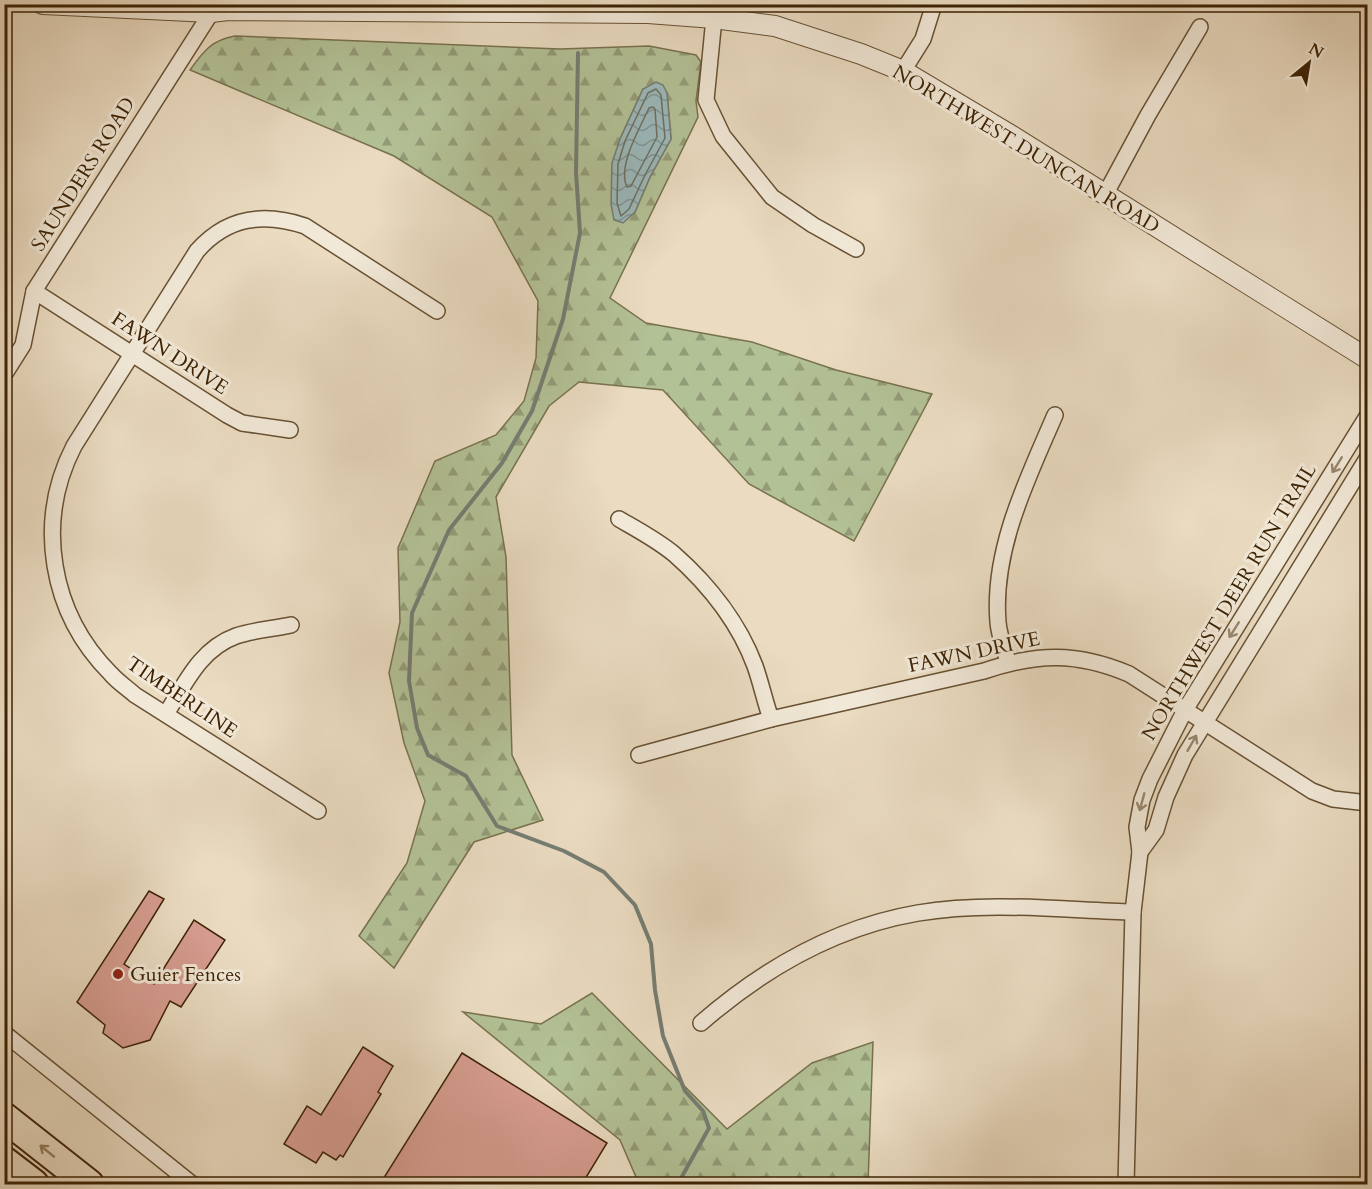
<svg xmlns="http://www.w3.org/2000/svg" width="1372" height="1189" font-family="Cardo,serif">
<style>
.forest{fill:url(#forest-firs);stroke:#78724d;stroke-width:1.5;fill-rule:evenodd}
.water{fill:url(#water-waves);stroke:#757d72;stroke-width:1.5}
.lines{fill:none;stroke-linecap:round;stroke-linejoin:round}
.shore{stroke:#6c6e60;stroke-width:1.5}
.stream{stroke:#757d72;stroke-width:4}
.building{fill:#d79d91;stroke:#3d2304;stroke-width:1.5}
.minor-casing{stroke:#685133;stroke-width:18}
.tertiary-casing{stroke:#685133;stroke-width:22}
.motorway-casing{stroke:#3d2304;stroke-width:32}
.minor{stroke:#f1e8d7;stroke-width:15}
.tertiary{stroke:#f1e8d7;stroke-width:20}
.motorway{stroke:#eadbc1;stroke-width:28}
.oneway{stroke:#97866e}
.oneway2{stroke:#947f62}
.poi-dot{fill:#8f2418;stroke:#f1e8d7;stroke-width:2}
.labels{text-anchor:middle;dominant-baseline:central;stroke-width:6;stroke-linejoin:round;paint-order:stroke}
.street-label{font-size:20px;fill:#3d2304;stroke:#f1e8d7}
.poi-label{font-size:20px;fill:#3d2304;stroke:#f1e8d7;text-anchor:start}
</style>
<defs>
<pattern id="forest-firs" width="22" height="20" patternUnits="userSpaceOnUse" patternTransform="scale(1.5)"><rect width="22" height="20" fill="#b3c196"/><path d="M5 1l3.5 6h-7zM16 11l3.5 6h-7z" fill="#939c78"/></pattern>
<pattern id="water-waves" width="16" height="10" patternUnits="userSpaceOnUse" patternTransform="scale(1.5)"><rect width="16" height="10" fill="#9bb9bc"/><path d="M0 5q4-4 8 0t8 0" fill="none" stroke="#809697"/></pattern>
</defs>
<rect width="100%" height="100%" fill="#eadbc1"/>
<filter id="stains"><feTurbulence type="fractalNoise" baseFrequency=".00333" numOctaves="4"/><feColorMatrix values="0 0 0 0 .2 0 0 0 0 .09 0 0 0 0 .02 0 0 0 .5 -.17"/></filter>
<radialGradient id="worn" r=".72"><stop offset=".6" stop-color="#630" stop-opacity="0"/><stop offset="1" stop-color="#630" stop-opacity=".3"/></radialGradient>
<g class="forest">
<path d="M235 36 560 49 649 46 696 55 701 62 696 101 698 117 610 298 646 323 752 342 836 370 932 394 854 541 749 484 663 390 579 382 549 406 496 497 506 557 512 755 543 820 474 842 394 968 359 936 407 863 425 801 404 743 389 673 400 622 398 548 435 461 496 435 524 401 536 358 538 301 492 217 394 156 190 70C203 52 211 40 235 36ZM643 89 667 93 671 139 650 177 635 212 620 139Z"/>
<polygon points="592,993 727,1129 812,1063 873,1042 868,1184 639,1184 620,1140 463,1012 541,1024"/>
</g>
<polygon class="water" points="656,82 663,85 667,93 671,139 650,177 635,212 623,223 614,220 611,204 612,163 620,139 643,89"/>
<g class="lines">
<g class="shore">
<polygon points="656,89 661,95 665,138 645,175 629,209 621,216 617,203 618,164 625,141 648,93"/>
<path d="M653 107 655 109 657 137 631 186 627 187C617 166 640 128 649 108Z"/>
</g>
<polyline class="stream" points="578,53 576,172 580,233 563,319 532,411 502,463 449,530 412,613 409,681 417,728 428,755 466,776 497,826 564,851 604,872 635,905 651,944 655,990 663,1036 685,1091 703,1111 709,1128 680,1180 682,1184"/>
</g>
<g class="building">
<polygon points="149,891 164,899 124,964 154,984 194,920 225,940 181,1007 170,1001 150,1040 123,1048 103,1033 105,1025 77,1002"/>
<polygon points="363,1047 393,1066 378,1092 381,1094 343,1157 340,1155 336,1160 323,1152 316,1163 284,1144 307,1106 321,1115"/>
<polygon points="462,1053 607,1143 582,1184 380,1184"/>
</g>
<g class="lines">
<g class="minor-casing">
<g id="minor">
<polyline points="714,18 706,100 723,136 772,197 813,225 856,249"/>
<polyline points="903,71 923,39 934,4"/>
<polyline points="1105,195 1148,115 1200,27"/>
<polyline points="34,291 227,415 242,423 290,430"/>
<polyline points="4,375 23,345 34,291 216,5"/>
<path d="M619 519C638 530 657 540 674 554 708 584 739 623 755 666 761 683 765 702 771 719"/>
<path d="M1008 662C1005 650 999 636 998 622 992 550 1027 480 1055 415"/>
<path d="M166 714C185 684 200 649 236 636 253 630 273 629 291 625"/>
<path d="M639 755 771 719 984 671C1037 653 1077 652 1129 674L1312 791 1333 799 1368 803"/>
<path d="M318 811 135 695C127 688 118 682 111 674 50 613 35 522 74 446L197 251C227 217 263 212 305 226L437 311"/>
<polyline points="1140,852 1156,830 1166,797 1185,755 1368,457"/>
<path d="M701 1023C763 969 836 927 918 913 987 901 1063 910 1133 912"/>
<polyline points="4,1033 192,1184"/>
<polyline points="1126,1184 1133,912 1140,852 1137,827 1142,800 1150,779 1185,710 1368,415"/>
</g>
</g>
<g class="tertiary-casing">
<polyline id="tertiary" points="43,4 211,12 228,10 648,13 714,18 775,26 861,54 903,71 1012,136 1368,359"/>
</g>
<g class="motorway-casing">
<g id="motorway">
<polyline points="4,1117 89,1184"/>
<polyline points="4,1161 34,1184"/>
</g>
</g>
<use href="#minor" class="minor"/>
<use href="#tertiary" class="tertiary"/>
<use href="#motorway" class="motorway"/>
</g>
<defs><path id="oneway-shaft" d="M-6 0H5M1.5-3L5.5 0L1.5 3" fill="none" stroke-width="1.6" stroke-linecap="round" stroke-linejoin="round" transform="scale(1.5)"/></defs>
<g class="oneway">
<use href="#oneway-shaft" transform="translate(1337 465) rotate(122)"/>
<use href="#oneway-shaft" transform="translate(1234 630) rotate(122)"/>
<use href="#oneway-shaft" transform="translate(1192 743) rotate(-60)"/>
<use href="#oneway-shaft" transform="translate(1142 802) rotate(105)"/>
</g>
<use class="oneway2" href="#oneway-shaft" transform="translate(47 1151) rotate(-141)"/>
<circle class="poi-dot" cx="118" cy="974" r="6"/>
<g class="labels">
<g class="street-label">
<text transform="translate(1026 149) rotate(31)">NORTHWEST DUNCAN ROAD</text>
<text transform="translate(83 174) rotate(-58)">SAUNDERS ROAD</text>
<text transform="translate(170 353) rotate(33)">FAWN DRIVE</text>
<text transform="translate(1229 602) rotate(-59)">NORTHWEST DEER RUN TRAIL</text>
<text transform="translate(974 652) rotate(-12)">FAWN DRIVE</text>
<text transform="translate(182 697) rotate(34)">TIMBERLINE</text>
</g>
<g class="poi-label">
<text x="130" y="974">Guier Fences</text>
</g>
</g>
<rect width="1372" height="1189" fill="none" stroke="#eadbc1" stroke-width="24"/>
<rect x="6" y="6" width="1360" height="1177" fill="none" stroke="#3d2304" stroke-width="3"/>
<rect x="12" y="12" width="1348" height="1165" fill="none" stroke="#3d2304" stroke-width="1.5"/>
<g transform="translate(1309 63) rotate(30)" stroke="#f1e8d7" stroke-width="4.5" paint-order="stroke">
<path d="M0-4.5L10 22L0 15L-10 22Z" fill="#3d2304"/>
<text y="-9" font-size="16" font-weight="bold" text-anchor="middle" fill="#3d2304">N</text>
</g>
<rect width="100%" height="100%" filter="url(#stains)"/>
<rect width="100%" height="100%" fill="url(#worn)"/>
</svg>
